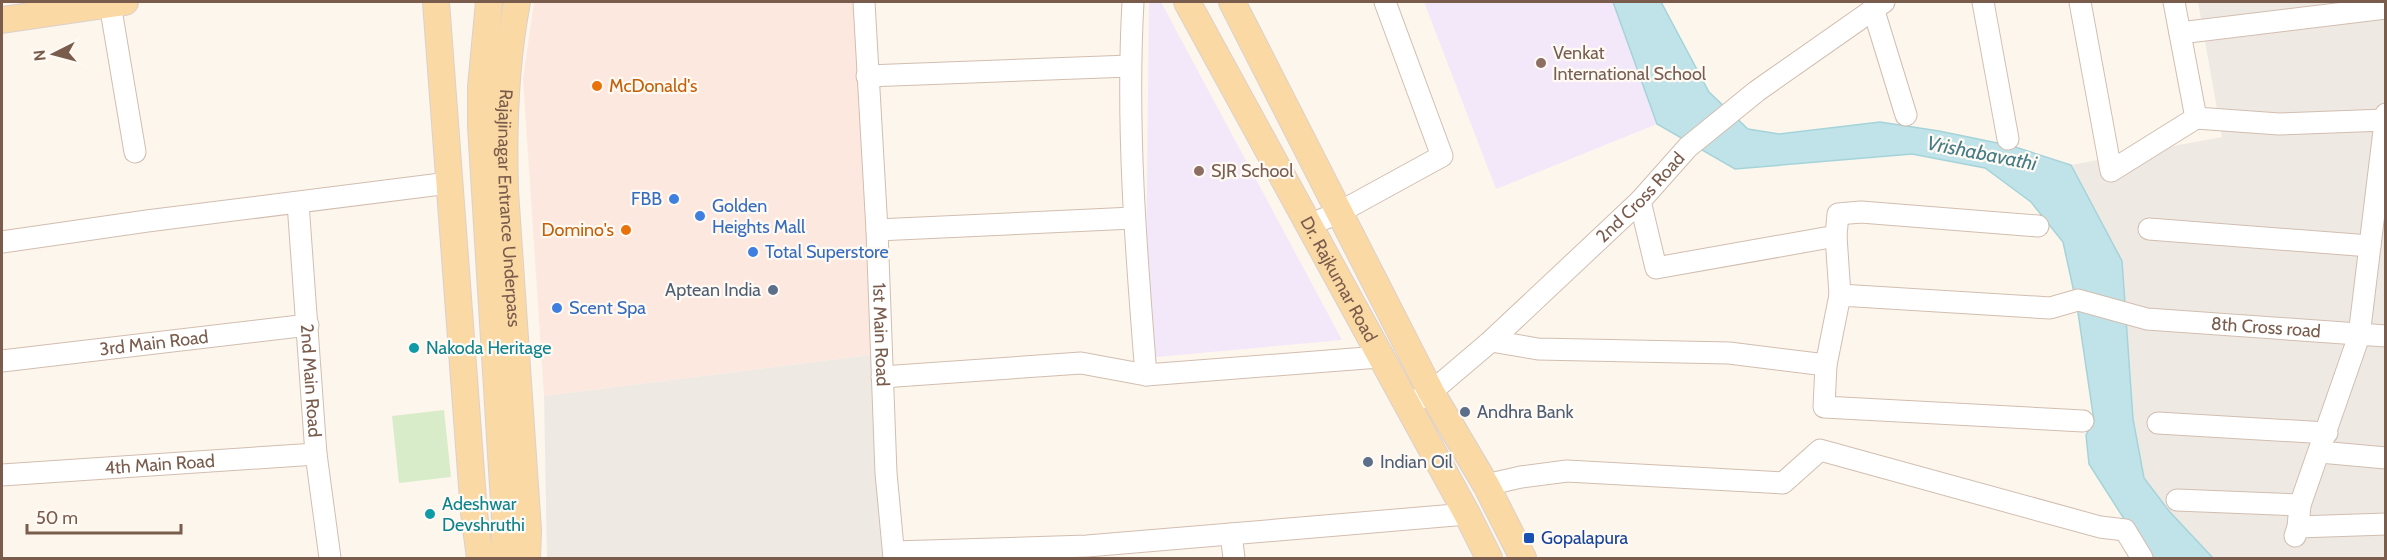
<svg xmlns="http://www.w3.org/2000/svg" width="2387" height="560" font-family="Cabin,sans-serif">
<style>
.commercial{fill:#fde8e0}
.industrial{fill:#efe9e4}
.education{fill:#f3e8fa}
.green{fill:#d8ecc9}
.water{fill:#bfe3e8;stroke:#a5d3da;stroke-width:1.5}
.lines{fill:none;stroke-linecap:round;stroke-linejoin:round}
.minor-casing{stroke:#d1beb0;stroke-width:23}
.major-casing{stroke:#dad1cd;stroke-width:28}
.minor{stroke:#fff;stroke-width:21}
.major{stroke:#fbd9a5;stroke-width:26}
.education-dot{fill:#8d6e63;stroke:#fffaf3;stroke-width:2}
.food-dot{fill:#e8710a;stroke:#fffaf3;stroke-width:2}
.shop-dot{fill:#3f7fe0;stroke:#fffaf3;stroke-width:2}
.service-dot{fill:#5c6f8a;stroke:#fffaf3;stroke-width:2}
.culture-dot{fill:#0f9aa8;stroke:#fffaf3;stroke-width:2}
.transit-dot{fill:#1a4fb4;stroke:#fffaf3;stroke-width:2}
.labels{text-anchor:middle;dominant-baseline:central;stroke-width:4.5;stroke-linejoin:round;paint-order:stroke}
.education-label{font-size:18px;fill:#785e54;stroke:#fffaf3;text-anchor:start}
.food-label{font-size:18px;fill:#c56008;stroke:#fffaf3;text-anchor:start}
.street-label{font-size:18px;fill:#7a5c4d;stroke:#fffaf3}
.shop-label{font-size:18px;fill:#366cbe;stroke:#fffaf3;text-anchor:start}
.service-label{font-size:18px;fill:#4e5e75;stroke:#fffaf3;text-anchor:start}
.culture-label{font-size:18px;fill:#0d838f;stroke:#fffaf3;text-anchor:start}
.transit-label{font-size:18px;fill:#164399;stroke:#fffaf3;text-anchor:start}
.water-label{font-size:20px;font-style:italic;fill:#437c86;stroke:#fffaf3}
</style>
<rect width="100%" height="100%" fill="#fdf6ec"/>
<polygon class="commercial" points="534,2 854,2 878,354 544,396 523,79"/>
<g class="industrial">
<polygon points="2198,2 2385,2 2385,558 2213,558 2169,511 2144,478 2133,419 2122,261 2071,165 2222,137"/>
<polygon points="878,354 887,558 547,558 544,396"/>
</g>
<g class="education">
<polygon points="1149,2 1161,2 1342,340 1145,358"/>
<polygon points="1424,2 1613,2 1657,124 1496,189"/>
</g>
<polygon class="green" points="444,410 451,477 399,483 392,416"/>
<polygon class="water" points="1613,2 1661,2 1709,92 1748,129 1779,134 1880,122 1939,131 2012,146 2071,165 2122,261 2133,419 2144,478 2169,511 2213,558 2149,558 2089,464 2086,435 2094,421 2077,306 2063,242 2031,202 1985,168 1912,154 1735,169 1657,124"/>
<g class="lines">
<g class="minor-casing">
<g id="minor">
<path id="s1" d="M864 2 877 230 886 473 894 558"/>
<path d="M1133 2C1126 126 1136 250 1146 375"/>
<polyline points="1983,2 2008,139"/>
<polyline points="2080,2 2111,171 2196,118"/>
<polyline points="2174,2 2196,118 2279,124 2385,120"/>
<polyline points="110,4 135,152"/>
<polyline points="1873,8 1906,115"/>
<polyline points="2180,33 2386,8"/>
<polyline points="867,76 1130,66"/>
<polyline points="1640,201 1656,268 1836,236"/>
<path id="s2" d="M298 203 316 454 330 558"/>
<polyline points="1309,225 1338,213 1442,156 1385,2"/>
<polyline points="2149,229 2370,246"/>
<polyline points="877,230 1133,218"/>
<polyline points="2,242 147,221 449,183"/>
<polyline points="1840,295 1836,236 1838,214 1861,212 2038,226"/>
<path id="s3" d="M1491 341 1538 349 1729 353 1826 365 1840 295 2050 308 2078 300 2147 319 2386 336"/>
<path id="s4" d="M2 361 308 325"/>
<polyline points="1826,365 1824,407 2083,421"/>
<polyline points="882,377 1081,363 1146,375 1379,357"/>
<path id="s5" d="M1407 406 1431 392 1491 341 1640 201 1688 147 1757 91 1884 2"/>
<polyline points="2158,423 2327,433"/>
<polyline points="2320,452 2386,458"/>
<path id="s6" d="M2 475 316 454"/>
<polyline points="1486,485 1521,477 1567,471 1783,483 1820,450 2100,527 2125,530 2142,558"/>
<polyline points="2177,500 2300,505"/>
<polyline points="2298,527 2386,524"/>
<polyline points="1231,534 1234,558"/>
<polyline points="2295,536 2298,527 2300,505 2359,336 2386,114"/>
<polyline points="894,552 1087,546 1467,514"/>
</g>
</g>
<g class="major-casing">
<g id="major">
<polyline points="436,2 474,513 480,558"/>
<polyline points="489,2 481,87 481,126 505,519 504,558"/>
<path id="s7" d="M517 2C505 64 503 127 505 191L528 530 527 558"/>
<path id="s8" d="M1187 2 1467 514 1489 558"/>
<polyline points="1232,2 1431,392 1486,485 1523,558"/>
<polyline points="2,20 125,2"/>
</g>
</g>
<use href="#minor" class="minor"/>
<use href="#major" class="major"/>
</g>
<g class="education-dot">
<circle cx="1541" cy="63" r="6"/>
<circle cx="1199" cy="171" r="6"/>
</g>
<g class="food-dot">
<circle cx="597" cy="86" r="6"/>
<circle cx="626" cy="230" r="6"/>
</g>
<g class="shop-dot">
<circle cx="674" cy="199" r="6"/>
<circle cx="700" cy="216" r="6"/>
<circle cx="753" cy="252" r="6"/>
<circle cx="557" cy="308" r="6"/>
</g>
<g class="service-dot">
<circle cx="773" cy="290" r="6"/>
<circle cx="1465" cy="412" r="6"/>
<circle cx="1368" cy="462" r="6"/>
</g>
<g class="culture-dot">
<circle cx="414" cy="348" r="6"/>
<circle cx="430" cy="514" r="6"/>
</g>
<rect class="transit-dot" x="1523" y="532" width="12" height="12" rx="3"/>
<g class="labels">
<g class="education-label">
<text x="1553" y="53">Venkat<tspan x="1553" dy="21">International School</tspan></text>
<text x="1211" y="171">SJR School</text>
</g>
<g class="food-label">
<text x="609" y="86">McDonald's</text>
<text x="614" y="230" text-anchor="end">Domino's</text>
</g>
<g class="street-label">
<text stroke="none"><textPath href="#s5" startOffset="314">2nd Cross Road</textPath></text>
<text stroke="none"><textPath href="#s7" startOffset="207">Rajajinagar Entrance Underpass</textPath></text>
<text stroke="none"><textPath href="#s8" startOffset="316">Dr. Rajkumar Road</textPath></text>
<text stroke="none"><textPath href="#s3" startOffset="838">8th Cross road</textPath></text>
<text stroke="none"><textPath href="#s1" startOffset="333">1st Main Road</textPath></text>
<text stroke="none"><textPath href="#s4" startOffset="153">3rd Main Road</textPath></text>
<text stroke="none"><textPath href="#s2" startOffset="178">2nd Main Road</textPath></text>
<text stroke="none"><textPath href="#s6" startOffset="158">4th Main Road</textPath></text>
</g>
<g class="shop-label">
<text x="662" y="199" text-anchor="end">FBB</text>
<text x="712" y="206">Golden<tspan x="712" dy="21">Heights Mall</tspan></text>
<text x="765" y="252">Total Superstore</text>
<text x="569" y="308">Scent Spa</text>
</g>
<g class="service-label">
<text x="761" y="290" text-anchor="end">Aptean India</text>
<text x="1477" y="412">Andhra Bank</text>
<text x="1380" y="462">Indian Oil</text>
</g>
<g class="culture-label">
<text x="426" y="348">Nakoda Heritage</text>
<text x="442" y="504">Adeshwar<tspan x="442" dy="21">Devshruthi</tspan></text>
</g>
<g class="transit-label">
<text x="1541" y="538">Gopalapura</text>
</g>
<g class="water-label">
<text transform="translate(1982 153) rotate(11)">Vrishabavathi</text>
</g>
</g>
<rect width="2387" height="560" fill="none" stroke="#7a5c4d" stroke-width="6"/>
<g transform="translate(54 54) rotate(264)" stroke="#fffaf3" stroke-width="4.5" paint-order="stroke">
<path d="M0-4.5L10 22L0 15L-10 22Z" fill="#7a5c4d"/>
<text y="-9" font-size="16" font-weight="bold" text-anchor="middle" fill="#7a5c4d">N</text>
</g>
<path d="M27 524v9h154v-9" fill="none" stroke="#7a5c4d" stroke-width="3"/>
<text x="36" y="524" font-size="18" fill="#7a5c4d" stroke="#fffaf3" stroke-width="4.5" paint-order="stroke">50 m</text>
</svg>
